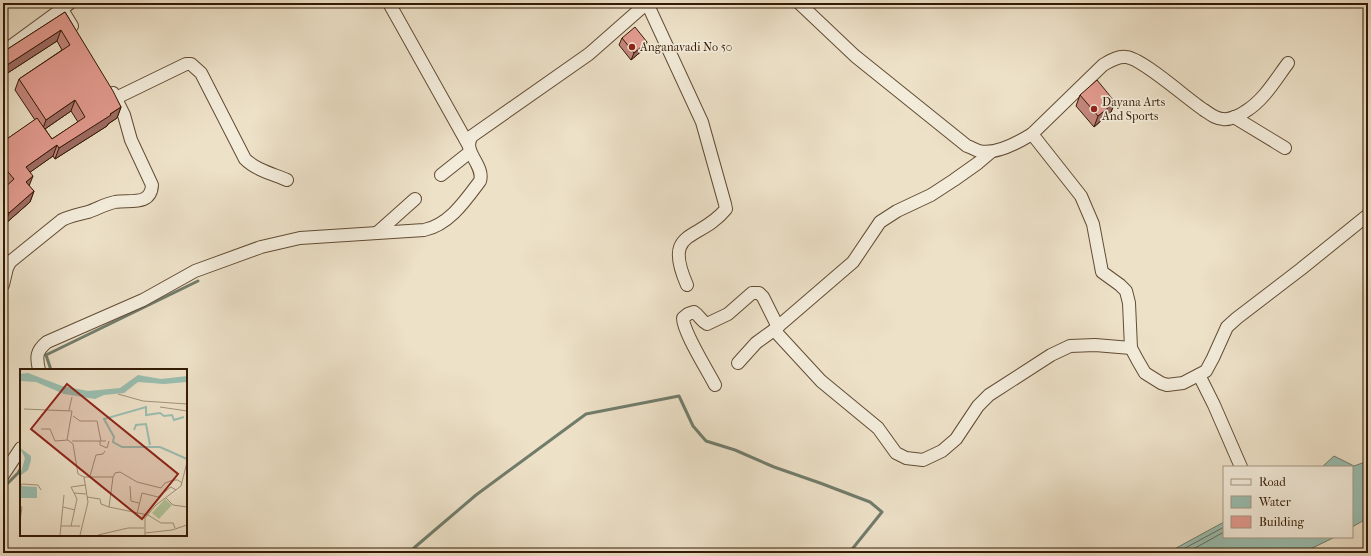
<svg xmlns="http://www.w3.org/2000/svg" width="1371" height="556" font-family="'IM FELL French Canon',serif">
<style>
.water{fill:#9abeb0;stroke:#717c6b}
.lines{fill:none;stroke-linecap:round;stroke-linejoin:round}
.shore{stroke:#676c5a;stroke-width:1}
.stream{stroke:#717c6b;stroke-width:3}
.street-casing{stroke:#624c34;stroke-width:14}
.street{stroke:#f3ecdb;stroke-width:12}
.wall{fill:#c3857c;stroke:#341a03;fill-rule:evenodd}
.shaded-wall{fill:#9f6c65;stroke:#341a03}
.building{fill:#e39b90;stroke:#341a03}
.poi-dot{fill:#8f2418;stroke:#f3ecdb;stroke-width:1.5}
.labels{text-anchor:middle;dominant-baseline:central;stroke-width:3.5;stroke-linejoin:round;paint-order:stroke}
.poi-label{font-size:12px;fill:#341a03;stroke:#f3ecdb;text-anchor:start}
.inset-river{fill:none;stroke:#9abeb0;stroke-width:2}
.inset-road{fill:none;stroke:#a39179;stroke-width:1}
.view{fill:#8f2418;fill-opacity:0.15;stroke:#8f2418;stroke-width:2}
.inset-edge{fill:none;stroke:#341a03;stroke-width:2}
</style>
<rect width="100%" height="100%" fill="#ede1c8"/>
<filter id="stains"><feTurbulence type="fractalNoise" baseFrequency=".005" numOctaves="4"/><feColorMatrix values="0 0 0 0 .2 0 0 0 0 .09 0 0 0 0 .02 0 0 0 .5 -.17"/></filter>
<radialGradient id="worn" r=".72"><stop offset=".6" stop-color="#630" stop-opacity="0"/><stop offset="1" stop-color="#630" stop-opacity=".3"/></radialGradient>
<g class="water">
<polygon points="1334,456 1354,466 1368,461 1368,518 1352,527 1352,467 1322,467"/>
<polygon points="1224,522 1224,537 1335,537 1302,553 1167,553"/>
</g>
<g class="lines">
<g class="shore">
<polyline points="1176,553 1224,527"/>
<polyline points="1186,553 1224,532"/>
</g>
<g class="stream">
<polyline points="51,370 46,355 198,281"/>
<polyline points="3,488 18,473 21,468"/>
<polyline points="409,553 415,547 476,495 586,414 679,396 693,426 706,441 735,450 774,467 820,483 870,502 882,512 849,553"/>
</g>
<g class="street-casing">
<g id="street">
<polyline points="389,3 469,146"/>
<path d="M647 3 702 122 725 204 726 209C699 242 662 228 687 285"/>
<path d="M799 3 855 56 967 146C971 147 975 150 979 151 995 155 1019 142 1032 134L1103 65C1110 61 1117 56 1126 57 1142 58 1187 99 1204 110 1210 114 1216 119 1223 119 1230 120 1241 115 1246 111 1264 100 1276 79 1288 63"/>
<polyline points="61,8 72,26"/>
<polyline points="3,52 70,3"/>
<path d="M116 98 186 64H191L201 73 245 159C256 170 273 174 287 180"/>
<polyline points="1234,117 1285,148"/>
<polyline points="1032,134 1081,196 1093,224 1102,272 1120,285 1126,291 1129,303 1131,348 1138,361 1145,373 1161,383 1167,385 1183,383 1206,371 1213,358 1227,327 1237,318 1301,269 1368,215"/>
<polyline points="441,175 470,152"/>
<polyline points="378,232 415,199"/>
<path d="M3 285 7 268 10 262 62 220C70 216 79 214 88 212 97 209 105 204 115 202 128 199 151 207 152 185L131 140 124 115 113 93"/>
<polyline points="774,330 821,381 878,428 896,453 906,458 923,460 942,451 956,439 978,406 989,395 1051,355 1070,346 1095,345 1131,348"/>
<polyline points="738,363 756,343 774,330 853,262 880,222 897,211 931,195 954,180 978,163 991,152"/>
<path d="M39 370C36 357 36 351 47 342L143 300 195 271 261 247 300 238 424 230C449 225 465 201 480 181 485 165 461 151 472 136L589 54 647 3"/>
<polyline points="1199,375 1214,405 1241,467"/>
<path d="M715 385C708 371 683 332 683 318L688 314 694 312C700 316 701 321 707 324L728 314 752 293H759L763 297 778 327"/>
<polyline points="3,475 21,448"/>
</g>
</g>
<use href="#street" class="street"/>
</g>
<g class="wall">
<path d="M65 12 121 107 117 118 108 124 107 126 55 159 53 156 30 172 29 186 34 191 30 202 5 224 3 222V189L7 186 3 181V140L4 141 35 120 15 90 19 79 62 50 57 41 3 76V52ZM71 111 78 122 52 139 45 129Z"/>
<polygon points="622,38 647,42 644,49 631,60 619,45"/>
<polygon points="1080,95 1115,102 1111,112 1094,127 1076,106"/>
</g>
<g class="shaded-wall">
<polygon points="61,30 57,41 3,76 7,65"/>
<polygon points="647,42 644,49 631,60 634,53"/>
<polygon points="75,100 71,111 42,131 46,120"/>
<polygon points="1115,102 1111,112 1094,127 1098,116"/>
<polygon points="121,107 117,118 108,124 107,126 55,159 59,148"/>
<polygon points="57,145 53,156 22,178 26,167"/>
<polygon points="33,176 29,186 26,182"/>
<polygon points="34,191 30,202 5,224 9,213"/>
</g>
<g class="building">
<polygon points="65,12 113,91 121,107 110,114 111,115 59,148 57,145 26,167 33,176 26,182 34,191 9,213 3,206 3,189 14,179 3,166 3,140 4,141 37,118 52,139 85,117 75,100 46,120 19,79 70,45 61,30 7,65 3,58 3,52"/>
<polygon points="635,27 647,42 634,53 622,38"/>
<polygon points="1097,80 1115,102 1098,116 1080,95"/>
</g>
<g class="poi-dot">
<circle cx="632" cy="47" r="4"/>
<circle cx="1094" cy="109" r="4"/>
</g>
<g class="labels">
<g class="poi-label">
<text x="640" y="47">Anganavadi No 50</text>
<text x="1102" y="102">Dayana Arts<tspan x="1102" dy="14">And Sports</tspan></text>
</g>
</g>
<g transform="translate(20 369)">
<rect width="167" height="167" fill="#ede1c8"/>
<path d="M145 130 152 136 139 150 132 144Z" fill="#b2c49a"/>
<path d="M8 4 42 17 68 22 100 19 118 6 141 10 167 7V13L144 15 118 13 104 24 84 26 75 30 44 25 16 13 0 12V5ZM0 79 11 87V91L8 101 0 107 5 89ZM1 117 17 118V129H0Z" fill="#9abeb0"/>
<path class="inset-river" d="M164 48 154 51 152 46 144 47 140 44 126 46V38L84 50 94 68 93 73 102 78H140L167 90M114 61 116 56 126 55 130 76"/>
<path class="inset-road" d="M98 25 123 32 167 35M140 38 167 42M4 40 52 42 47 71M49 41 52 28M53 47 60 52H77L81 72M21 60H30L35 72 48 71 53 75 58 105 64 108 68 133 60 166M52 72H86M80 72V76L87 79 89 72M70 107 76 86 83 85 85 82M64 108H93L95 104 100 103 117 113 141 119 145 114 153 111H158L162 114M93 108 89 138 128 146 141 154H153L155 159M110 117 111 132 119 134M0 118 2 115 18 116 21 121M54 124 66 125M67 128 80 130 81 135 89 138M146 129 153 136 167 138M0 137 2 138 0 152M43 138 55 141M117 145 122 124 138 128 151 118 156 121M41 157H60M51 157 57 130 51 118 65 116M125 164 152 161 167 156M40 166 44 126M78 166 108 159H124M125 166V149L136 136 161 117 167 93"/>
<path class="view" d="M47 15 158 105 122 150 11 60Z"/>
<rect width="167" height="167" class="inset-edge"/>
</g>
<rect width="1371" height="556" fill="none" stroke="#ede1c8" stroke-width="16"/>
<rect x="4" y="4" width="1363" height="548" fill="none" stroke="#341a03" stroke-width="2"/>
<rect x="8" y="8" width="1355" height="540" fill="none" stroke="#341a03"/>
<rect x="1223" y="466" width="130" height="72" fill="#f3ecdb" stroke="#a79885"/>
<rect x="1231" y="479" width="20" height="6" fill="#f3ecdb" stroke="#a79885"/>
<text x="1259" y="486" font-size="12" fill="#341a03">Road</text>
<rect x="1231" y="496" width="20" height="12" fill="#9abeb0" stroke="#a79885"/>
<text x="1259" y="506" font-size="12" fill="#341a03">Water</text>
<rect x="1231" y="516" width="20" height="12" fill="#e39b90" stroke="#a79885"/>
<text x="1259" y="526" font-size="12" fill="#341a03">Building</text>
<rect width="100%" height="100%" filter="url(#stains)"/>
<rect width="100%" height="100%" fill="url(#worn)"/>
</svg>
